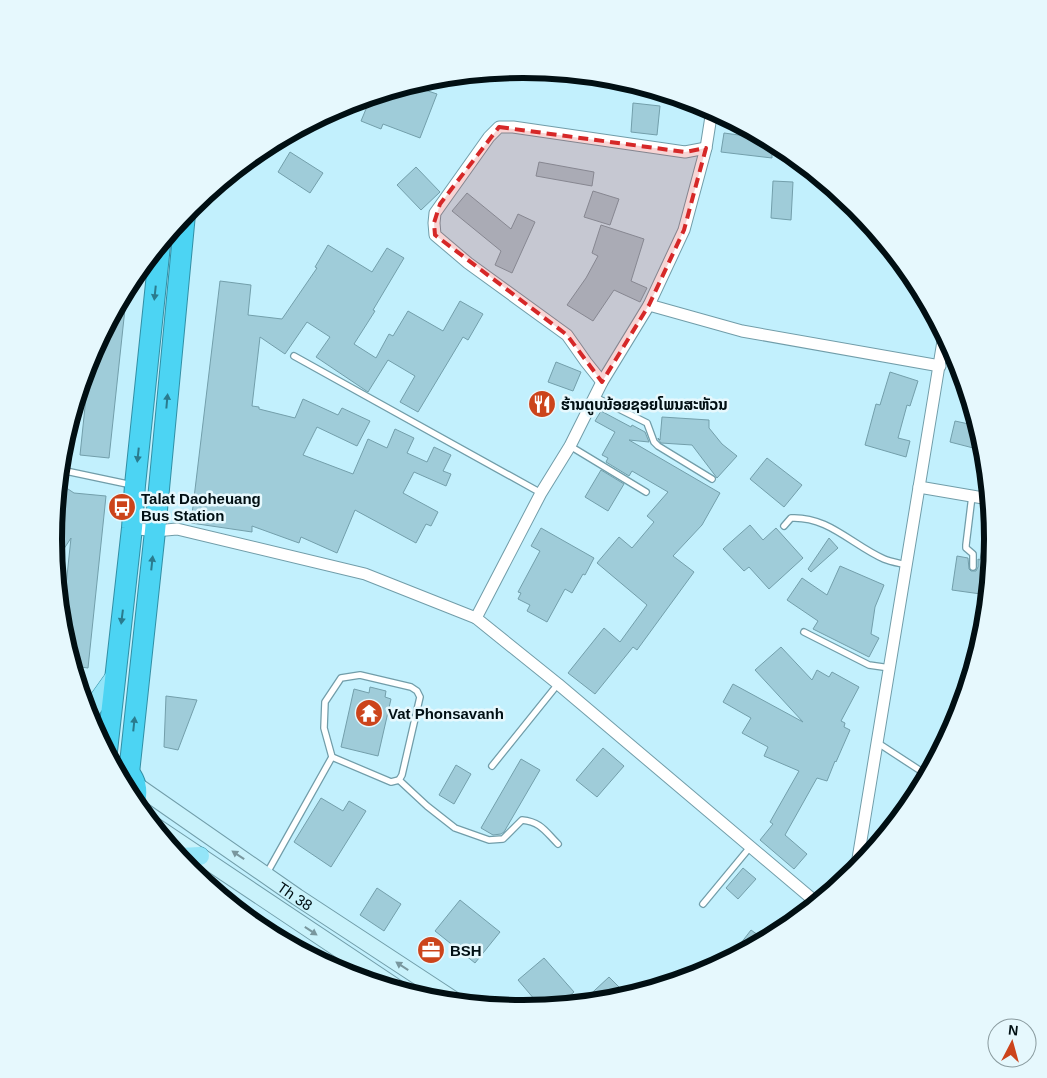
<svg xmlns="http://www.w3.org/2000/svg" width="1047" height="1078" font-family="Helvetica,'Noto Sans Lao',sans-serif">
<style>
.building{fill:#9fccd9;stroke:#739fab}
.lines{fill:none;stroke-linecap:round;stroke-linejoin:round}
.lane-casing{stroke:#719da9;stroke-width:8}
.street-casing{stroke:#719da9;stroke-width:13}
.secondary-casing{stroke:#719da9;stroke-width:18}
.primary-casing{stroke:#328fa5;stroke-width:19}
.highway-casing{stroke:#328fa5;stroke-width:22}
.lane{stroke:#fff;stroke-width:5.5}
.street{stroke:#fff;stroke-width:11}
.secondary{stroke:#c9f2fb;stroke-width:16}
.primary{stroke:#94e5f8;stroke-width:18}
.highway{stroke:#4cd4f3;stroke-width:20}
.oneway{fill:#2a7b8e}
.oneway2{fill:#79979e}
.marked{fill:#d62828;fill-opacity:0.2;stroke:#d62828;stroke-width:4;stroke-dasharray:10 6;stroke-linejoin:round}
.labels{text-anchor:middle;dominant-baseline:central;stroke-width:5;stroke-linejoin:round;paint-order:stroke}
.poi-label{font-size:15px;font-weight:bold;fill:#010f13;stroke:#e6f8fd;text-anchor:start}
.street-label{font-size:15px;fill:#010f13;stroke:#e6f8fd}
.rim{fill:none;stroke:#010f13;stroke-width:6}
</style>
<rect width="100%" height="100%" fill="#c2f0fd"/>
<g class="building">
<polygon points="410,85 437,94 420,138 383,124 381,129 361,121 371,97"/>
<polygon points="633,103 660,106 657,135 631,132"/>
<polygon points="754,132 785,149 792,155 772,153 772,158 721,152 724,133 754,137"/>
<polygon points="290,152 323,173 310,193 278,172"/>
<polygon points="539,162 594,172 592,186 536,176"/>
<polygon points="416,167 440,192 421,210 397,185"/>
<polygon points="773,181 793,182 791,220 771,218"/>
<polygon points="593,191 619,199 610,225 584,217"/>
<polygon points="467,193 511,229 518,214 535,222 512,273 495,265 501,251 452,211"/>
<polygon points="601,225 644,239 631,281 647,288 640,302 614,290 593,321 567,305 586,278 598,256 592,253"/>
<polygon points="328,245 372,272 387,248 404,258 373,310 375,311 354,344 376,358 389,334 393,336 408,311 443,331 460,301 483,314 468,340 463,337 418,412 400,402 415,376 388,360 368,392 316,357 330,337 307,322 285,354 260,337 252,406 259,407 259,409 295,418 303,399 338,415 342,408 370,421 357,446 317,427 303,455 353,474 368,439 387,448 395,429 414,438 407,453 427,462 434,447 451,455 443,471 451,474 446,486 414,472 403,493 438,512 431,526 426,524 416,543 355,510 337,553 301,537 299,543 252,526 252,532 191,523 220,281 251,285 248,315 282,319 317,268 315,267"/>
<polygon points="127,290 109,458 80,455 90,359"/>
<polygon points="556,362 581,372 573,391 548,382"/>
<polygon points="890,372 918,381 910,406 907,405 898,438 910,441 906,457 865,445 876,404 880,405"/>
<polygon points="601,411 631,427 632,425 645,432 649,442 629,440 720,493 702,525 673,556 694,572 637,650 633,647 595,694 568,673 604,628 620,642 647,605 597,563 619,537 632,548 654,522 647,516 668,492 632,471 629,476 606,462 608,458 602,455 615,432 595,421"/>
<polygon points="662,417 709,420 709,428 722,444 737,456 717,478 692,445 661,443 658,439 658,438 660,440"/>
<polygon points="955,421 978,426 985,451 950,442"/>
<polygon points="767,458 802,485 784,507 750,479"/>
<polygon points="601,470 624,484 608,511 585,497"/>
<polygon points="59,483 74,493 106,496 88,668 74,666 63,630 62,623 71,538 56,561 54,539"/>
<polygon points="750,525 763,540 776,528 803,558 769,589 749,567 744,571 723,549"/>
<polygon points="541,528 594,558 585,575 583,574 572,593 565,589 547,622 527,611 530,605 518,599 521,593 518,592 540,551 531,546"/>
<polygon points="829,538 838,548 811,572 808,569"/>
<polygon points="984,538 993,539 988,595 952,590 957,556 968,558 969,569 971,571 976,571 978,567 978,559 980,560"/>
<polygon points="840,566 884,585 875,607 871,634 879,638 869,657 813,629 818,621 787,600 802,578 827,595"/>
<polygon points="781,647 812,680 817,670 829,677 832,672 859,687 841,721 845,723 844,727 850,730 836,762 835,761 827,781 817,778 785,835 807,854 794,869 760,840 773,824 770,822 799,771 764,756 768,747 742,733 751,718 723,702 733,684 803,722 755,670"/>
<polygon points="370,687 386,691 385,697 391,699 378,756 341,747 354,689 369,693"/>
<polygon points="166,696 197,700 178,750 164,747"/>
<polygon points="603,748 624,766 597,797 576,780"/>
<polygon points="521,759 540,770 504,832 501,834 493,835 481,828"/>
<polygon points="456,765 471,774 454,804 439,795"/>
<polygon points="321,798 343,811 349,801 366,811 331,867 294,842"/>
<polygon points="743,868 756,879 738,899 726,888"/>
<polygon points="377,888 401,904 384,931 360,915"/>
<polygon points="460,900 500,932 475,963 435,931"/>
<polygon points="751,930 765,940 728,960"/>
<polygon points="544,958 574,992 559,1005 541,1007 518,980"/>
<polygon points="609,977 628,996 615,1000 581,1003"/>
</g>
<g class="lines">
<g class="lane-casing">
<g id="lane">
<polyline points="274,142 275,143"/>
<polyline points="294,356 541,493"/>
<polyline points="595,397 647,423 654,442 658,446 712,479"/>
<polyline points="570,446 646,492"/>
<polyline points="61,470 132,485"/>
<polyline points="972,496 966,545 966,548 973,554 973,567"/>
<path d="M784 526 791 518C828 516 852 545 884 559 891 562 899 563 907 565"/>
<polyline points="804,632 869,665 890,668"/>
<polyline points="878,743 927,775"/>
<path d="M332 757 391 782 399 780 427 806 455 828 489 840 503 839 522 820C541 822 545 831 558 844"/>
<polyline points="492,766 558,684"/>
<polyline points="267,873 332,757 324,728 325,702 341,678 360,675 411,687 417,691 420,697 402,775 399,780"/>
<polyline points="703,904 751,846"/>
</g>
</g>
<g class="street-casing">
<g id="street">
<polyline points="712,110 706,148 684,230 649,305 742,331 940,366"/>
<polyline points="649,305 602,382 570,446 541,493 476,618 558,684 817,903"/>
<polyline points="602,382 586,362 567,335 468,263 435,235 434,223 435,213 489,137 499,127 513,127 685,152 706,148"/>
<polyline points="919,487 989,499"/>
<polyline points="132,528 155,531 177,529 365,574 476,618"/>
<polyline points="856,871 944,335"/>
</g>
</g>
<g class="secondary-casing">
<g id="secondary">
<path id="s1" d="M136 785 297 897 457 1002"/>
<polyline points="155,826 400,990"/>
</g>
</g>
<g class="primary-casing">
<g id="primary">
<polyline points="88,714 115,676"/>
<polyline points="180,857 200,856"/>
</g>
</g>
<g class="highway-casing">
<g id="highway">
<polyline points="107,751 132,528 135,485 160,245"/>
<path d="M115 766C133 769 139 786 135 802"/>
<polyline points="129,773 155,531 185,214"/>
</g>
</g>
<use href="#lane" class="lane"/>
<use href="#street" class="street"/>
<use href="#secondary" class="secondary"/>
<use href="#primary" class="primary"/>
<use href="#highway" class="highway"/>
</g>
<defs><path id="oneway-solid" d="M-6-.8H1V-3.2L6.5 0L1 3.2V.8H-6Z" transform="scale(1.25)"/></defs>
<g class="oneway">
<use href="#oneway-solid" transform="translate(155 293) rotate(96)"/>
<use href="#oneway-solid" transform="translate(167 401) rotate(-85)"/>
<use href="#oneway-solid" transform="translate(138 455) rotate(96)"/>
<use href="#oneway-solid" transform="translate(152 563) rotate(-84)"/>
<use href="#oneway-solid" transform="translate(122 617) rotate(97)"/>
<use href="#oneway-solid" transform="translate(134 724) rotate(-84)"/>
</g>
<g class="oneway2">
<use href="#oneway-solid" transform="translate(238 855) rotate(-146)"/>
<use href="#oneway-solid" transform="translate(311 931) rotate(34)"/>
<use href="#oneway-solid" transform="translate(402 966) rotate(-147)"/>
</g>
<path class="marked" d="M499 127 685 152 706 148 684 230 649 305 602 382 567 335 435 235 434 223 440 204Z"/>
<defs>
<g id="restaurant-disc" transform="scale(1.4375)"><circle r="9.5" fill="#cc441b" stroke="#e6f8fd"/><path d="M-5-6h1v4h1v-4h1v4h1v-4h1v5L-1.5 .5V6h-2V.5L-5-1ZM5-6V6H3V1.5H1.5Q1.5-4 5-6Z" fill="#fff"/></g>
<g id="bus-disc" transform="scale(1.4375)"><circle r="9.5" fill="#cc441b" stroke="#e6f8fd"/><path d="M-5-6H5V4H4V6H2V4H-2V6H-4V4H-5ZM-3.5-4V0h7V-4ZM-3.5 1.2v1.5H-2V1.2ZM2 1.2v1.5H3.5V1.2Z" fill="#fff"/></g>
<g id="temple-disc" transform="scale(1.4375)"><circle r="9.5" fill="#cc441b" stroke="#e6f8fd"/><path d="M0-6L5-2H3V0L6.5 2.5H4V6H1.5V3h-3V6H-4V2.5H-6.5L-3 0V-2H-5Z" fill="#fff"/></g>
<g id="office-disc" transform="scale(1.4375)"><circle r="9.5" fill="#cc441b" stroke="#e6f8fd"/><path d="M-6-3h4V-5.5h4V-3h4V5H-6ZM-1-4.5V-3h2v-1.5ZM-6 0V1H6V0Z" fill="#fff"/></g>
</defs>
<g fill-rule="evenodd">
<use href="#restaurant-disc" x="542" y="404"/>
<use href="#bus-disc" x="122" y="507"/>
<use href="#temple-disc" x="369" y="713"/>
<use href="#office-disc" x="431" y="950"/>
</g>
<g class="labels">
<g class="poi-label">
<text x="561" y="404">ຮ້ານຕູບນ້ອຍຊອຍໂພນສະຫັວນ</text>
<text x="141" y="498">Talat Daoheuang<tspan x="141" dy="17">Bus Station</tspan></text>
<text x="388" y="713">Vat Phonsavanh</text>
<text x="450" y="950">BSH</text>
</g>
<g class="street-label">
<text stroke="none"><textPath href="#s1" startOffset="194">Th 38</textPath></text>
</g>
</g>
<path d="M0 0H1047V1078H0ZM62 539a461 461 0 1 1 922 0a461 461 0 1 1-922 0Z" fill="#e6f8fd" fill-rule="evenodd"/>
<path class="rim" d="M62 539a461 461 0 1 1 922 0a461 461 0 1 1-922 0Z"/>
<g transform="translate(1012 1043) rotate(6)"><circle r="24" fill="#e6f8fd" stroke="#8a9b9f"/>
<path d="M0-4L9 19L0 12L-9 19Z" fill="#cc441b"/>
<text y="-8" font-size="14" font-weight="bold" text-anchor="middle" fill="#010f13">N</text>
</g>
</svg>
